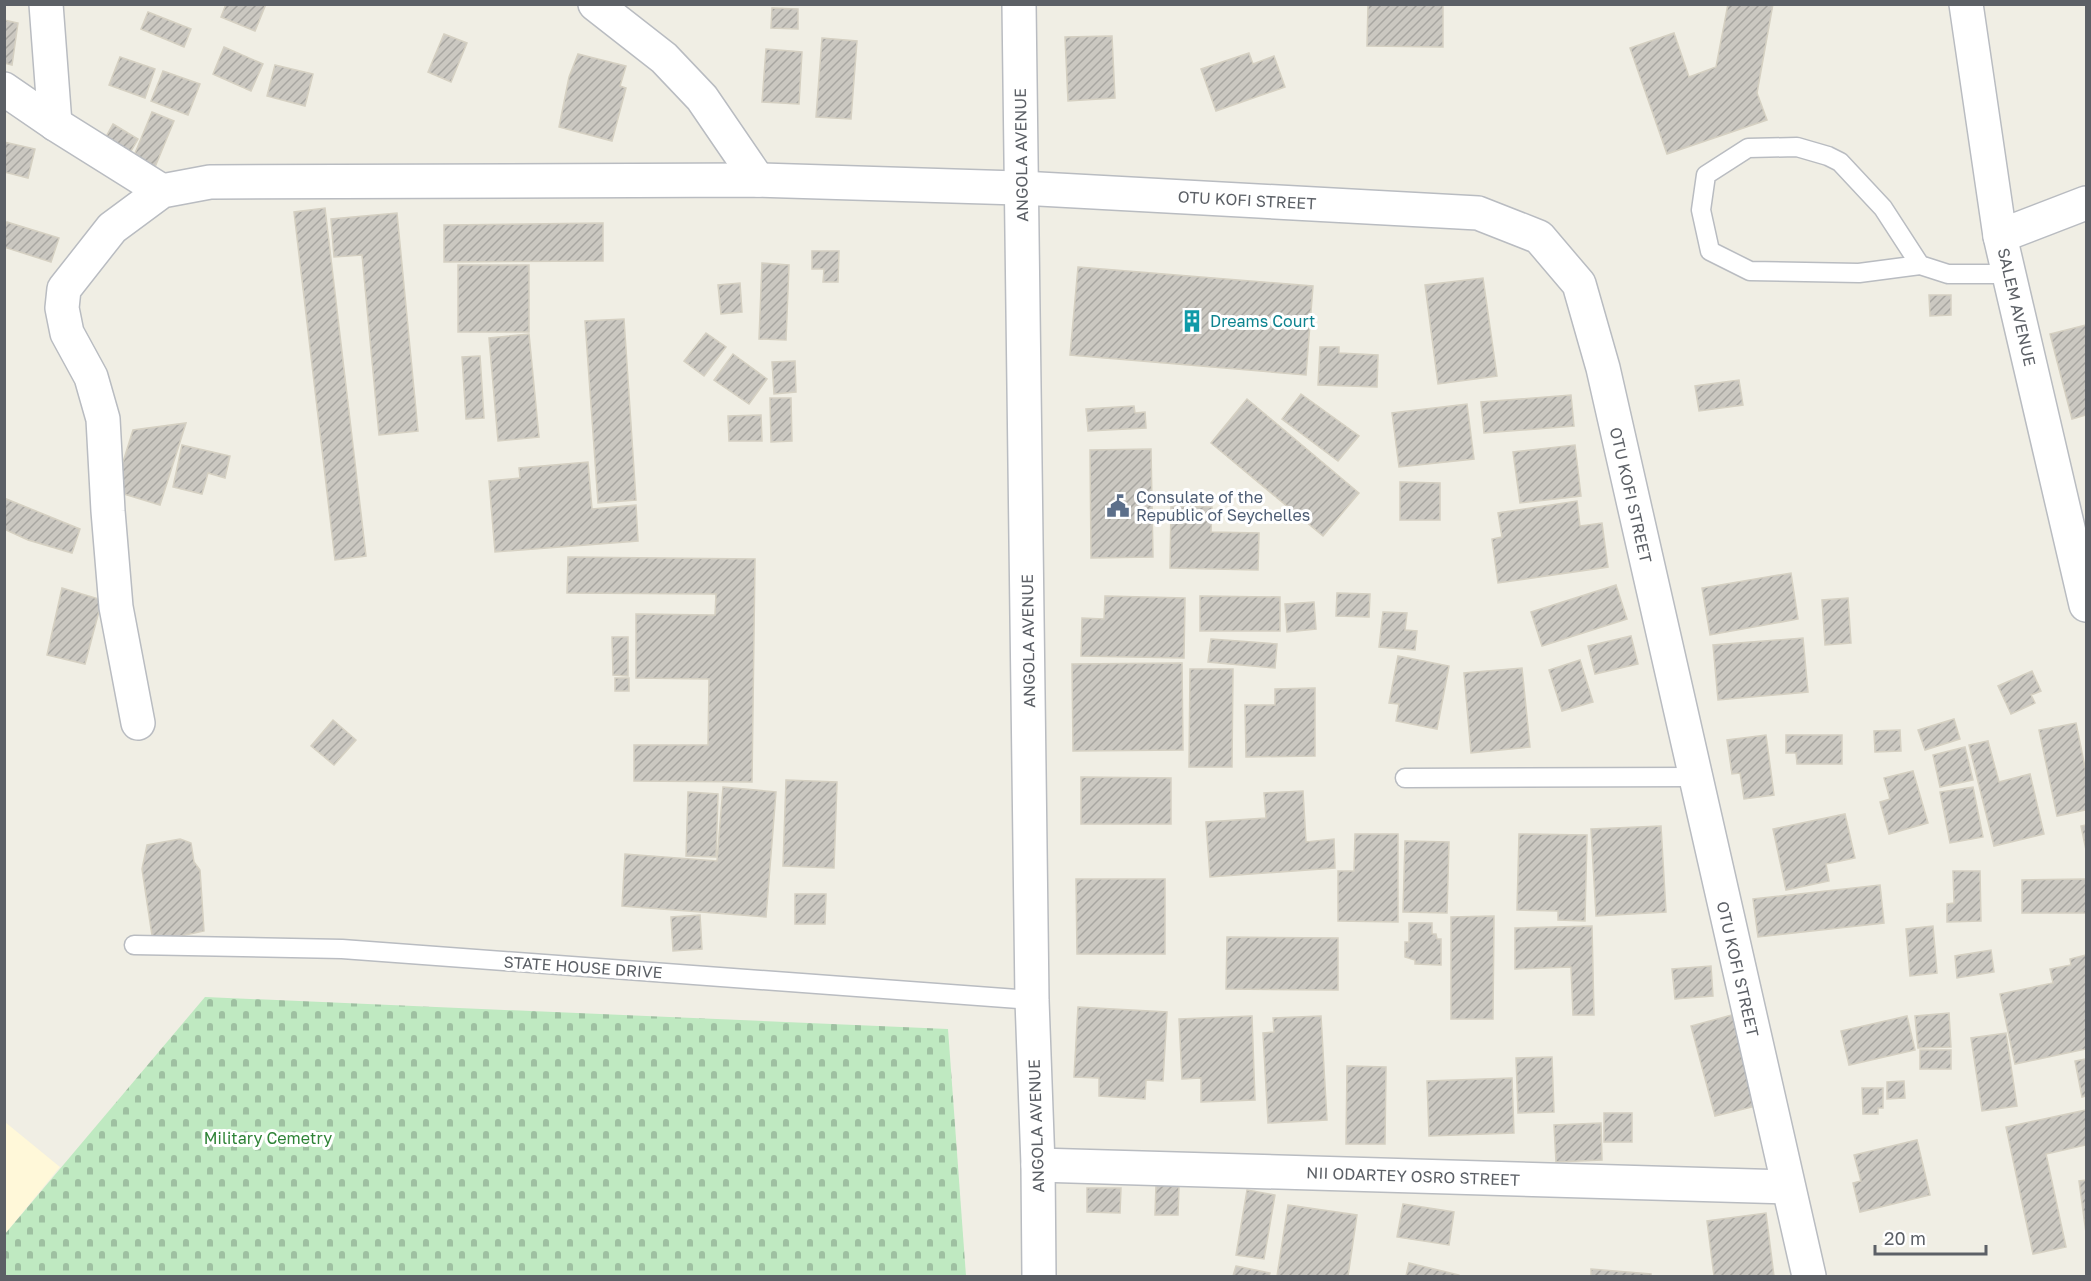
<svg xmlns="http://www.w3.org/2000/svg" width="2091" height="1281" font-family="'Golos Text',sans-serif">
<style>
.commercial{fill:#fff8d9}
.cemetery{fill:url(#cemetery-stones)}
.building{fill:url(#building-hatch);stroke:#d5d0c2;stroke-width:1.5}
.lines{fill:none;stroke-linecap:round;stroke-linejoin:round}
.service-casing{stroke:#b9bcc1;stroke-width:21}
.minor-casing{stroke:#b9bcc1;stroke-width:36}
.service{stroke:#fff;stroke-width:18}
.minor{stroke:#fff;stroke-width:33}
.labels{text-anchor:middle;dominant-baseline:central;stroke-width:6;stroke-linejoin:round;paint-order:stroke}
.street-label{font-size:16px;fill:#5c6066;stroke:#fff}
.culture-label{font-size:16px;fill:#0d838f;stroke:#fff;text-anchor:start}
.service-label{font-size:16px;fill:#4e5e75;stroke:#fff;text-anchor:start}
.park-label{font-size:16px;fill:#2e8336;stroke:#fff}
</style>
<defs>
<pattern id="cemetery-stones" width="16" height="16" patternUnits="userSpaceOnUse" patternTransform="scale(1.5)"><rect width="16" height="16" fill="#bfe9c1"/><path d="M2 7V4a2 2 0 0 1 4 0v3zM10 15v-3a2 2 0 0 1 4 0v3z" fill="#9ec0a1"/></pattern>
<pattern id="building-hatch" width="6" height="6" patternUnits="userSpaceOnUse" patternTransform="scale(1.5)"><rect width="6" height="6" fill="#cbc8c1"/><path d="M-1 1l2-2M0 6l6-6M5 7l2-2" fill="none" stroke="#a8a6a1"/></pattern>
</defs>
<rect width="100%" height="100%" fill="#f0eee4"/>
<polygon class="commercial" points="5,1122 60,1167 5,1234"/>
<polygon class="cemetery" points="205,997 948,1029 966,1276 5,1276 5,1234"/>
<g class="building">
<polygon points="226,4 266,4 255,31 221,17"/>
<polygon points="1368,4 1443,4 1443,47 1367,46"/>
<polygon points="1728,4 1773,4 1757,93 1767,120 1667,154 1630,48 1674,33 1689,77 1716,67"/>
<polygon points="772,8 798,9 798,29 771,28"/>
<polygon points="148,12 191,29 184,47 141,29"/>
<polygon points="4,20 18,23 12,65 4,63"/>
<polygon points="444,34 467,43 451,82 428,72"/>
<polygon points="1112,36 1115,98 1068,101 1065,37"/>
<polygon points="822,38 857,41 851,119 816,117"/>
<polygon points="224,47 263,64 251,91 213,74"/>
<polygon points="766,49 802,52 799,104 762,102"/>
<polygon points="1249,53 1253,64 1274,56 1285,87 1216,111 1201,69"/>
<polygon points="578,54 626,66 620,86 626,88 612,141 559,127 569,77"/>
<polygon points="120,57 155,69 145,98 109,85"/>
<polygon points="275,65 313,74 305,106 267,96"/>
<polygon points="163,71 200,84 188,115 151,101"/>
<polygon points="152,112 174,121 155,167 133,158"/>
<polygon points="113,124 138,139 127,158 102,144"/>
<polygon points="4,142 35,149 28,178 4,172"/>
<polygon points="325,208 366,556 335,560 294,212"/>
<polygon points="397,213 418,431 379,435 362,255 334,257 331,219"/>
<polygon points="7,222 59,238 51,262 4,247 4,231"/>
<polygon points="603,223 603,261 444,262 444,225"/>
<polygon points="812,251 839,251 838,282 823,282 824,269 812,269"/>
<polygon points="762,263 789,265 786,340 759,339"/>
<rect x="458" y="265" width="71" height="67"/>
<polygon points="1078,267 1313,286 1306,375 1070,355"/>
<polygon points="1483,278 1497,376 1438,384 1425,285"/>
<polygon points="740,283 742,312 721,314 718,285"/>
<polygon points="1929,295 1951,295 1951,315 1930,316"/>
<polygon points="624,319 636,500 598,503 585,321"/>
<polygon points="2086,325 2086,415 2072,419 2050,334"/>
<polygon points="706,333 726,347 704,376 684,361"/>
<polygon points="529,334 539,437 498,441 489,338"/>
<polygon points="1320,347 1339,347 1339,353 1378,355 1377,387 1318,385"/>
<polygon points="733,354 767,379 749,404 714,380"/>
<polygon points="480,356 484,418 466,419 462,357"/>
<polygon points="795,361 796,392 774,394 772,362"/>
<polygon points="1739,380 1743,405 1699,411 1695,386"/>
<polygon points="1301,394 1359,436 1338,461 1282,419"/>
<polygon points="1571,395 1574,426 1484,433 1481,402"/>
<polygon points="770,398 791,398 792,441 771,442"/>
<polygon points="1247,399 1359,493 1323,536 1211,443"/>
<polygon points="1467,404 1474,459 1399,467 1392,413"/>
<polygon points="1134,406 1135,413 1145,412 1146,428 1088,431 1086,409"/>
<polygon points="761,415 762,441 729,441 728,416"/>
<polygon points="186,423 160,505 114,491 133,430"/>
<polygon points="182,445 230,456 225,478 208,473 202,494 173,487"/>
<polygon points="1575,445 1581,496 1520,503 1513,452"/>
<polygon points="1151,449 1153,557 1091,558 1090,450"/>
<polygon points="588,462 592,509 636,505 638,541 495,552 489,481 520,478 519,468"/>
<polygon points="1400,482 1440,483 1440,520 1400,520"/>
<polygon points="4,498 80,529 72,553 28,540 4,529"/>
<polygon points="1577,501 1580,526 1602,523 1608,567 1498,583 1492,539 1502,537 1498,513"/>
<polygon points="1171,506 1212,507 1211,532 1259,533 1258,570 1170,568"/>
<polygon points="568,557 755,559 752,782 634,781 634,745 708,745 709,679 636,678 636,614 715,615 716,594 567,593"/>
<polygon points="1791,573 1798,619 1710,635 1702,588"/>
<polygon points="1616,585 1627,619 1542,646 1531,612"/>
<polygon points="62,588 102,600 85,664 47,655"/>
<polygon points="1337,593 1370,594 1369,617 1336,616"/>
<polygon points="1105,596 1185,598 1184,658 1081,656 1082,618 1104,619"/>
<polygon points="1200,596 1280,597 1280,631 1200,631"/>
<polygon points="1848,598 1851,643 1825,645 1822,600"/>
<polygon points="1314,602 1316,629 1287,632 1285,604"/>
<polygon points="1383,612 1407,613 1405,630 1417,631 1415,650 1379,647"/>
<polygon points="1631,636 1638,664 1595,674 1588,646"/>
<polygon points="612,637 628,637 628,676 613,675"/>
<polygon points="1803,638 1808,692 1718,700 1713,645"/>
<polygon points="1211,639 1277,644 1275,668 1208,662"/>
<polygon points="1398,656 1449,666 1437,729 1396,721 1399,704 1389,703"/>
<polygon points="1580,660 1593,702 1562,711 1549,670"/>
<polygon points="1182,663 1183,750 1073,751 1072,664"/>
<polygon points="1522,668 1530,747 1471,753 1464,673"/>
<polygon points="1190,669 1233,669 1232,767 1189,767"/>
<polygon points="2032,671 2041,691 2031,695 2035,703 2011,714 1998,686"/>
<rect x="615" y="678" width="14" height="13"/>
<polygon points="1315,688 1315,756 1246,757 1245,705 1275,705 1275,689"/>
<polygon points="1954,719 1960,739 1925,750 1918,730"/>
<polygon points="333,720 356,740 334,765 311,746"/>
<polygon points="2076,723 2086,772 2086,810 2057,816 2039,730"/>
<polygon points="1900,730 1901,751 1875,752 1874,731"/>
<polygon points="1766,735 1774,795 1744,799 1740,773 1732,774 1727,740"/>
<polygon points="1786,735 1842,735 1842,764 1797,764 1796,753 1786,753"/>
<polygon points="1988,741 1999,782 2030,774 2044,834 1994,846 1969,745"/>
<polygon points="1965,747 1973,780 1940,787 1933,755"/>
<polygon points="1913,771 1928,823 1889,834 1880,802 1890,799 1884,778"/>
<polygon points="1081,777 1171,778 1171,824 1081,824"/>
<polygon points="786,780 837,782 834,868 783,866"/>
<polygon points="723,787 776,792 766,917 622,906 625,854 717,861"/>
<polygon points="1973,787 1983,837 1950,843 1940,792"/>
<polygon points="1303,791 1306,842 1334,839 1335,868 1210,877 1206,822 1266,818 1264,793"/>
<polygon points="688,792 718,794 716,857 686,856"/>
<polygon points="1845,814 1855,858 1826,864 1829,881 1786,890 1773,829"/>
<polygon points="2086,825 2086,850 2081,826"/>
<polygon points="1661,826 1666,912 1596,916 1591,829"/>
<polygon points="1355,834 1398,834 1398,922 1338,921 1338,871 1354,871"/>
<polygon points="1519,834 1587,835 1585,921 1558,920 1558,911 1517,910"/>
<polygon points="180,839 191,843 194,862 200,870 204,931 153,942 142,869 147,845"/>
<polygon points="1405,841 1449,842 1447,913 1403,912"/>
<polygon points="1953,871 1980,871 1981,921 1947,922 1947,904 1954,903"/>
<polygon points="1076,879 1165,879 1165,954 1077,954"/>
<polygon points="2086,879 2086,913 2022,913 2022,880"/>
<polygon points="1880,885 1884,923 1758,937 1753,899"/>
<polygon points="795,894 826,894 825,924 795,924"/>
<polygon points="700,915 702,949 673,951 671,917"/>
<polygon points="1494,916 1493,1019 1451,1019 1451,917"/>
<polygon points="1409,923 1432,923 1432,934 1436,934 1437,939 1441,939 1441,965 1415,964 1415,960 1405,957 1405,942 1409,942"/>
<polygon points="1592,926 1594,1015 1573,1015 1571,967 1515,969 1515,928"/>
<polygon points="1933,926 1937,973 1910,976 1906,929"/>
<polygon points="1227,937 1338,938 1338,990 1226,989"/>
<polygon points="1991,950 1994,972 1957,978 1955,956"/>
<polygon points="2086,955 2086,1049 2015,1064 2000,994 2053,983 2050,969 2071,965 2070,959"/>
<polygon points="1711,966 1713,996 1675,999 1672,969"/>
<polygon points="1078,1007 1167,1012 1163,1081 1146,1080 1145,1099 1099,1096 1099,1078 1074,1077"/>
<polygon points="1949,1013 1951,1047 1918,1048 1915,1016"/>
<polygon points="1732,1015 1756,1106 1715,1116 1691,1026"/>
<polygon points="1252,1016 1255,1100 1201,1102 1201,1078 1182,1079 1179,1019"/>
<polygon points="1321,1016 1327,1120 1268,1123 1263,1033 1274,1032 1273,1018"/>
<polygon points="1907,1016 1915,1050 1849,1065 1841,1031"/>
<polygon points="2006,1033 2017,1106 1982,1111 1971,1038"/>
<rect x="1920" y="1050" width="31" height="19"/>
<polygon points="1552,1057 1554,1112 1518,1113 1516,1058"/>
<polygon points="2086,1059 2086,1096 2082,1097 2075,1061"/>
<polygon points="1347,1066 1386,1067 1385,1144 1346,1144"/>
<polygon points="1512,1078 1514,1133 1429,1136 1427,1081"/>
<polygon points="1904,1081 1905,1098 1887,1099 1887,1082"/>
<polygon points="1862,1088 1883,1088 1883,1108 1878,1108 1878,1114 1863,1114"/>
<polygon points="2086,1110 2086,1145 2046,1154 2066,1247 2033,1254 2006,1127"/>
<rect x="1604" y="1113" width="28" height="29"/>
<polygon points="1601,1123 1602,1160 1556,1162 1554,1125"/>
<polygon points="1917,1140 1930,1195 1860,1212 1853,1183 1861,1181 1854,1155"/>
<polygon points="2086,1180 2086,1233 2079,1181"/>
<polygon points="1156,1185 1179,1186 1178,1215 1155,1215"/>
<polygon points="1087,1188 1121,1188 1120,1213 1087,1212"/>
<polygon points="1247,1190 1275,1195 1264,1259 1236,1255"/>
<polygon points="1403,1204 1454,1212 1449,1245 1397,1237"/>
<polygon points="1288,1205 1357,1215 1348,1276 1277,1276"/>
<polygon points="1766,1213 1774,1276 1714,1276 1707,1221"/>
<polygon points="1409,1263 1459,1275 1459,1276 1406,1276"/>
<polygon points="1236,1266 1270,1273 1269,1276 1233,1276"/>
<polygon points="1591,1269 1651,1274 1651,1276 1591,1276"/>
</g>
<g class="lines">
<g class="service-casing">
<g id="service">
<polyline points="1920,265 1859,273 1750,271 1710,251 1701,210 1706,175 1748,148 1797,147 1828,156 1840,162 1883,208 1920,265 1948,274 2009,274"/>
<polyline points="1405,778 1695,777"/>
<polyline points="134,945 342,949 1032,1000"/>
</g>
</g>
<g class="minor-casing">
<g id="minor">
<polyline points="46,4 55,124"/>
<polyline points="595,4 664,58 702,98 758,180"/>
<polyline points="1019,4 1032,1000 1038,1165 1039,1276"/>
<polyline points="1966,4 2000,236 2086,605"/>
<polyline points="4,89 55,124 162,191"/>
<polyline points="2000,236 2086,203"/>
<polyline points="138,723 116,607 108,511 103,419 91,377 67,333 62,308 64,289 112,228 162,191 210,182 758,180 1021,188 1478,213 1539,237 1579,284 1603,368 1809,1276"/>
<polyline points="1038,1165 1787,1187"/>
</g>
</g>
<use href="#service" class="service"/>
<use href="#minor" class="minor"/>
</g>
<defs>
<g id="building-bare" transform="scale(1.8)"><path d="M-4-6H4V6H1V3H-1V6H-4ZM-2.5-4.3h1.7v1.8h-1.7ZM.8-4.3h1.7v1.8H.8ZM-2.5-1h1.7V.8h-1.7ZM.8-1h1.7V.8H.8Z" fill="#0f9aa8" stroke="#fff" stroke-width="2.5" paint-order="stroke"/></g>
<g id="civic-bare" transform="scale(1.8)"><path d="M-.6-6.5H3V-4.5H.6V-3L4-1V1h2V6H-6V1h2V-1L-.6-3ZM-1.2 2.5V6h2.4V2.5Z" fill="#5c6f8a" stroke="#fff" stroke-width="2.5" paint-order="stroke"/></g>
</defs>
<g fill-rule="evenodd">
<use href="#building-bare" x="1192" y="321"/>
<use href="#civic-bare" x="1118" y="506"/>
</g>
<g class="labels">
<g class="street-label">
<text transform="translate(1021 155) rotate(-91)">ANGOLA AVENUE</text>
<text transform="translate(1247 200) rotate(3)">OTU KOFI STREET</text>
<text transform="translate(2017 307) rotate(77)">SALEM AVENUE</text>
<text transform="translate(1631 495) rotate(77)">OTU KOFI STREET</text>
<text transform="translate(1028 641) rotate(-91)">ANGOLA AVENUE</text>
<text transform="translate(583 967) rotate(4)">STATE HOUSE DRIVE</text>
<text transform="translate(1738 969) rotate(77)">OTU KOFI STREET</text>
<text transform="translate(1036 1126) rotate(-92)">ANGOLA AVENUE</text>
<text transform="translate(1413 1176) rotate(2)">NII ODARTEY OSRO STREET</text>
</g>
<g class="culture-label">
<text x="1210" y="321">Dreams Court</text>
</g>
<g class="service-label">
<text x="1136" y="497">Consulate of the<tspan x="1136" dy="18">Republic of Seychelles</tspan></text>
</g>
<g class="park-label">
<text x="268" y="1138">Military Cemetry</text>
</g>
</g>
<rect width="2091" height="1281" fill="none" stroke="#5c6066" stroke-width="12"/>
<path d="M1875 1245v9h111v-9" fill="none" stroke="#5c6066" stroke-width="3"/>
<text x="1884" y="1245" font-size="18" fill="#5c6066" stroke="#ffffff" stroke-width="4.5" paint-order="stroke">20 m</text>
</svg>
